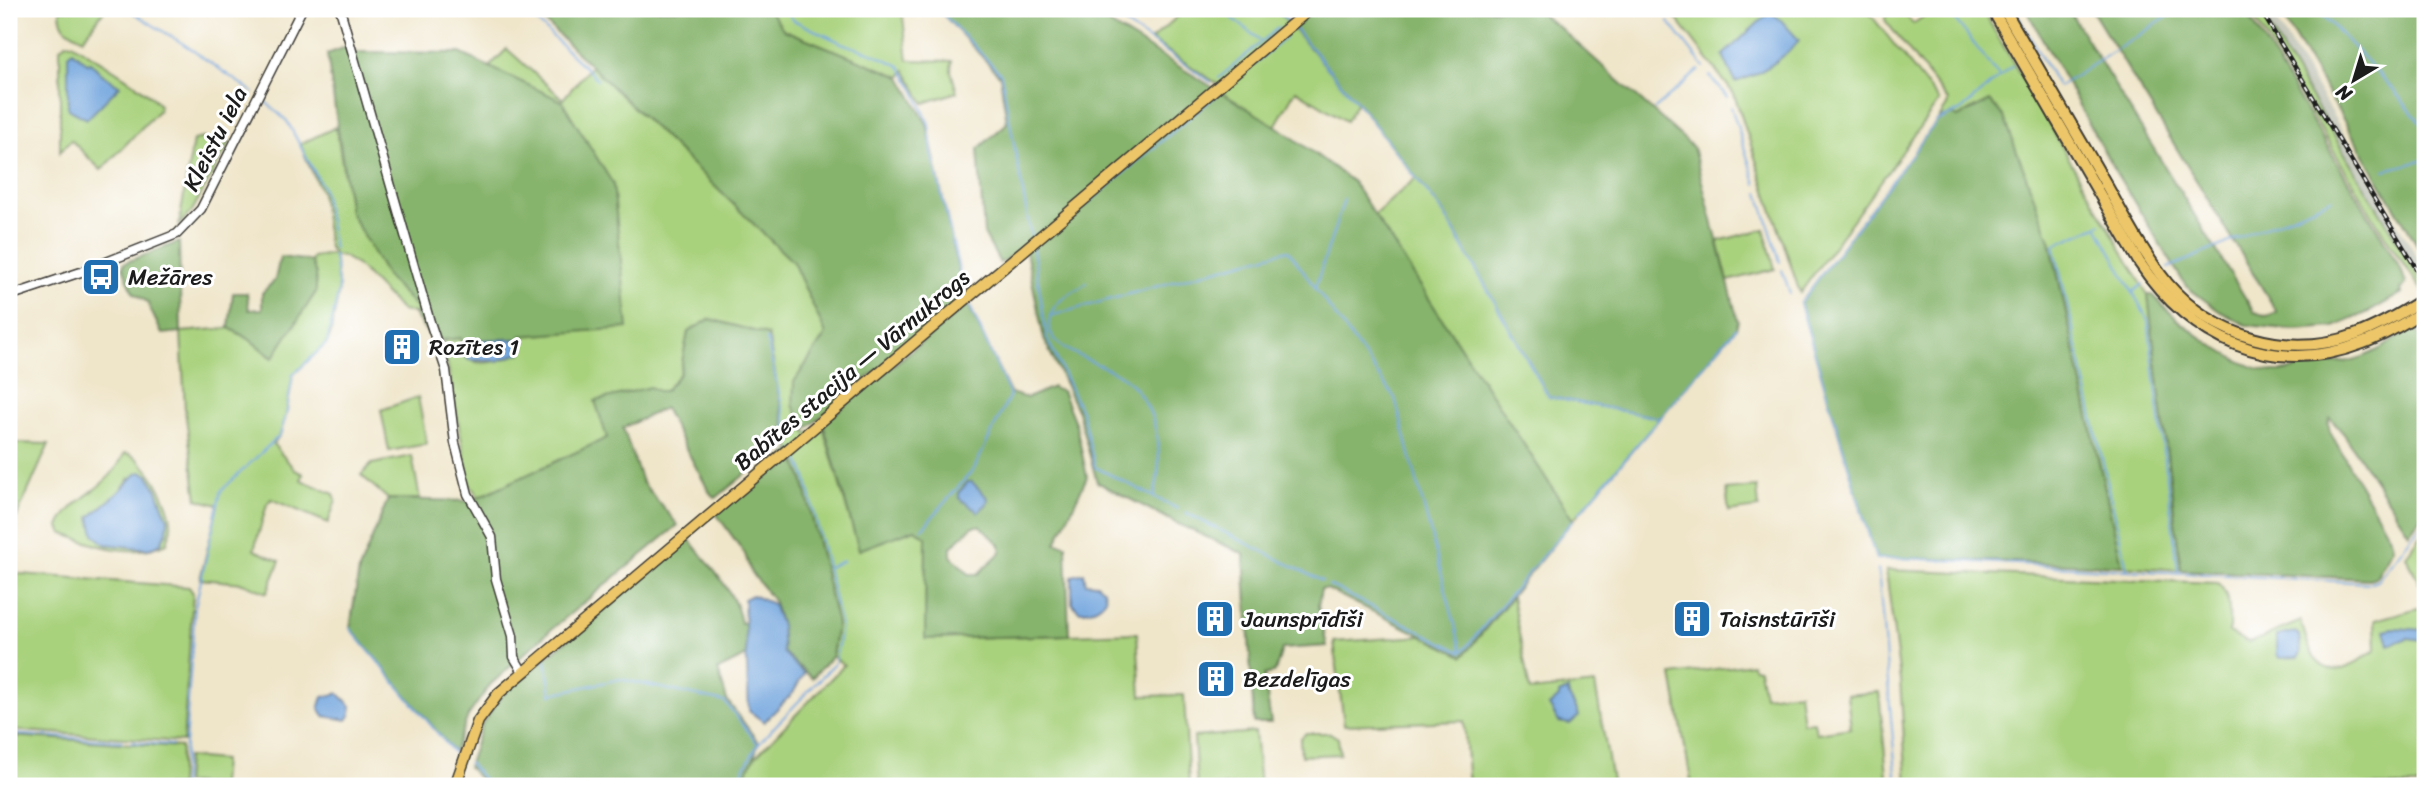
<svg xmlns="http://www.w3.org/2000/svg" width="2434" height="795" font-family="Sriracha,sans-serif">
<style>
.industrial{fill:#c3c6b9}
.green{fill:#a9d27d;stroke:#62774c;stroke-width:2;fill-rule:evenodd}
.forest{fill:#86b46c;stroke:#516844;stroke-width:2;fill-rule:evenodd}
.water{fill:#71a4dd;stroke:#46607c;stroke-width:2}
.lines{fill:none;stroke-linecap:round;stroke-linejoin:round}
.stream{stroke:#71a4dd;stroke-width:2}
.minor-casing{stroke:#3c3a36;stroke-width:11}
.major-casing{stroke:#3c3a36;stroke-width:13}
.highway-casing{stroke:#3c3a36;stroke-width:14}
.minor{stroke:#fff;stroke-width:8}
.major{stroke:#ecc669;stroke-width:10}
.highway{stroke:#ecc669;stroke-width:10}
.rail-casing{stroke:#1c1c1c;stroke-width:4.5}
.rail{stroke:#fff;stroke-width:2;stroke-dasharray:5;stroke-linecap:butt}
.labels{text-anchor:middle;dominant-baseline:central;stroke-width:6;stroke-linejoin:round;paint-order:stroke}
.street-label{font-size:23px;fill:#1c1c1c;stroke:#fff}
.poi-label{font-size:23px;fill:#1c1c1c;stroke:#fff;text-anchor:start}
</style>
<rect width="100%" height="100%" fill="#fff"/>
<filter id="ink" filterUnits="userSpaceOnUse"><feTurbulence type="fractalNoise" baseFrequency=".0143" numOctaves="2"/><feDisplacementMap in="SourceGraphic" scale="14" xChannelSelector="R" yChannelSelector="G"/><feConvolveMatrix kernelMatrix="1 2 1 2 8 2 1 2 1" color-interpolation-filters="sRGB"/></filter>
<filter id="wash" filterUnits="userSpaceOnUse"><feTurbulence type="fractalNoise" baseFrequency=".00686" numOctaves="4" result="noise"/><feDisplacementMap in="SourceGraphic" scale="28" xChannelSelector="R" yChannelSelector="G"/><feGaussianBlur stdDeviation="1.57" result="paint"/><feColorMatrix in="noise" values="0 0 0 0 0 0 0 0 0 0 0 0 0 0 0 0 0 1.4 0 .05"/><feComposite in="paint" operator="in"/></filter>
<g filter="url(#wash)">
<rect width="100%" height="100%" fill="#efe5c9"/>
<polygon class="industrial" points="2258,9 2269,9 2337,122 2425,270 2425,287"/>
<g class="green">
<polygon points="9,9 12,9 15,178 9,202"/>
<path d="M60 9H105L83 39C68 30 60 29 60 9Z"/>
<polygon points="768,9 902,9 908,60 952,61 951,71 957,92 924,103 905,70 901,77 784,30"/>
<polygon points="1186,9 1276,9 1357,102 1346,121 1296,90 1275,126 1220,92 1222,87 1151,40"/>
<polygon points="1669,9 1866,9 1939,101 1800,293 1734,94"/>
<polygon points="1893,9 1901,9 1913,24 1934,9 1982,9 2148,295 2181,570 2122,566 2050,240 1975,107 1958,117 1942,117 1937,121 1947,106 1948,101 1885,20 1886,16"/>
<polygon points="2249,9 2258,9 2425,287 2425,291 2423,292 2384,235"/>
<path d="M66 43H72C92 57 147 88 160 106L158 111 101 170 71 140 60 152V48Z"/>
<path d="M507 49 563 99 591 66 793 262 826 334 794 382 807 434 823 428 859 550 915 529 926 537 925 639 1137 633 1141 696 1184 695 1189 786H739L754 758 844 665 832 656 837 624 803 479 786 438 768 335 710 319 688 332 680 373 665 391H658L607 438 479 497 470 485 443 341 461 338V352C463 354 466 358 469 360 485 367 512 359 523 348L521 336 562 101 489 67Z"/>
<polygon points="336,127 350,212 387,277 423,314 402,311 358,266 344,257 334,255 339,290 330,336 327,343 293,375 286,416 280,435 273,444 295,470 303,474 301,480 334,494 336,500 328,523 271,499 267,504 254,550 280,561 267,593 243,583 200,579 218,505 197,499 185,410 181,332 229,328 249,339 272,358 316,292 316,274 311,261 313,257 334,254 329,248 321,192 300,144"/>
<polygon points="203,138 222,146 230,142 192,211 179,225 193,140"/>
<polygon points="1416,178 1445,215 1549,397 1660,418 1573,520 1374,215"/>
<polygon points="1764,229 1775,269 1728,281 1718,241"/>
<polygon points="418,397 427,444 389,451 381,410"/>
<polygon points="9,443 49,444 9,534"/>
<path d="M125 453C146 456 173 506 171 526 171 531 168 538 167 543 134 559 95 546 62 533L59 527C69 501 98 492 113 472 118 467 121 459 125 453ZM130 478 160 499 164 509 149 549 105 544 90 517 118 493Z"/>
<polygon points="412,456 420,499 388,499 361,475 372,464"/>
<polygon points="1757,487 1759,508 1729,512 1726,490"/>
<polygon points="2425,530 2425,594 2406,556"/>
<path d="M1886 570 2218 583C2232 598 2229 613 2229 633L2249 643 2301 621C2307 641 2313 675 2342 669 2353 667 2366 655 2376 650L2375 620 2425 606V783L2424 786H1907L1900 680Z"/>
<polygon points="9,573 189,587 193,593 183,742 9,730"/>
<polygon points="1512,597 1530,691 1595,684 1613,786 1469,786 1464,721 1344,725 1334,642 1423,636 1463,656"/>
<polygon points="1751,664 1754,668 1759,669 1764,696 1799,692 1803,723 1814,722 1816,733 1851,728 1847,695 1879,692 1888,786 1692,786 1672,675"/>
<polygon points="1255,732 1260,786 1197,786 1194,737"/>
<polygon points="1306,733 1330,733 1338,738 1340,754 1301,756 1300,739"/>
<polygon points="9,736 181,747 179,786 9,786"/>
<polygon points="187,757 223,760 221,785 185,783"/>
</g>
<g class="forest">
<polygon points="532,9 768,9 784,30 901,77 927,124 964,298 805,430 793,405 794,382 826,334 793,262"/>
<polygon points="938,9 1085,9 1284,131 1353,182 1573,520 1463,656 1327,589 1321,589 1318,606 1327,646 1282,649 1275,672 1264,675 1271,723 1254,723 1244,554 1176,523 1097,482 1078,412 1044,339 1025,247 1000,263 984,234 978,149 1007,123 1000,76"/>
<polygon points="1315,9 1534,9 1560,28 1693,147 1738,321 1736,328 1660,418 1549,397 1445,215 1357,102 1293,27"/>
<polygon points="2026,9 2068,9 2254,312 2267,316 2277,312 2091,9 2245,9 2401,269 2406,284 2401,290 2402,293 2371,311 2334,327 2296,330 2246,325 2219,311 2186,286 2115,171"/>
<polygon points="2278,9 2425,9 2425,258"/>
<polygon points="346,47 349,55 357,52 460,53 562,101 613,184 628,328 521,336 523,344 518,339 478,340 462,345 461,338 433,341 414,314 422,313 387,277 350,212 327,54"/>
<polygon points="1990,101 2004,117 2050,240 2122,566 1902,558 1876,559 1800,303 1937,121 1951,114 1958,117"/>
<polygon points="179,242 181,332 162,334 147,302 133,292 123,267 124,263"/>
<polygon points="280,257 311,261 316,274 316,292 273,358 249,339 229,328 233,293 247,293 249,310 262,309 262,293 275,280"/>
<path d="M2148 295H2153C2177 323 2236 368 2274 372 2284 373 2296 368 2306 366 2320 364 2335 364 2349 361 2373 356 2396 339 2416 326L2420 336 2425 334V512L2409 533 2344 434 2330 418 2328 423 2330 432 2392 541 2393 548 2376 577 2369 579 2181 570Z"/>
<path d="M968 304 1010 393 1027 398 1053 387 1054 389 1062 391 1076 425 1087 477 1056 543 1066 545 1069 635 925 639 926 537 915 529 859 550 823 423ZM973 526H981L1000 545 1001 552 978 574H969L951 556V547Z"/>
<polygon points="710,319 768,335 787,440 716,498 710,493 664,408 623,428 642,482 678,525 547,633 490,685 468,716 454,752 350,628 359,570 388,499 470,501 607,438 595,401 650,387 658,391 665,391 680,373 688,332"/>
<polygon points="791,450 803,479 837,624 832,656 812,678 783,652 781,626 774,602 750,570 745,554 715,512"/>
<path d="M688 538C707 563 736 591 741 623L745 622 747 656 718 670 727 700 758 742 754 758 739 786H486L468 767 482 724 502 695Z"/>
</g>
<g class="water">
<path d="M1770 12 1780 19 1799 40C1785 59 1757 76 1735 82L1723 55Z"/>
<polygon points="72,51 87,63 90,62 102,74 120,86 87,119 68,109 68,55"/>
<polygon points="518,339 523,344 521,353 497,361 469,360 461,352 462,345 478,340"/>
<polygon points="142,472 148,475 156,488 168,519 167,531 161,543 150,549 105,544 94,534 90,517 118,493 137,473"/>
<polygon points="968,482 972,482 988,498 987,504 978,512 959,498 959,492"/>
<path d="M1084 573 1086 583 1097 584 1104 590 1106 599C1099 609 1091 611 1079 611L1072 603V576Z"/>
<polygon points="752,595 773,604 781,626 783,652 804,674 793,693 764,722 749,711 744,599"/>
<polygon points="2393,628 2425,630 2422,640 2408,638 2389,645 2385,630"/>
<polygon points="2295,632 2299,635 2301,653 2298,657 2280,658 2277,654 2277,636"/>
<path d="M1568 690C1568 701 1577 705 1579 716L1570 724 1559 722 1549 706 1559 697V694Z"/>
<polygon points="338,693 351,706 351,714 347,720 324,716 319,708 323,697"/>
</g>
<g class="lines">
<g class="stream">
<polyline points="127,9 182,43 254,93"/>
<polyline points="524,9 598,80"/>
<polyline points="786,9 793,20 844,44 872,53 900,66 915,91 929,124 932,152 965,296"/>
<polyline points="938,9 1001,74 1031,236"/>
<polyline points="1103,9 1211,82"/>
<polyline points="1221,9 1261,41"/>
<polyline points="1276,9 1288,21"/>
<polyline points="1659,9 1661,11"/>
<polyline points="1947,9 1999,76"/>
<polyline points="2014,9 2058,87 2180,9"/>
<polyline points="2317,9 2389,85 2425,128"/>
<polyline points="1668,21 1704,67"/>
<polyline points="1294,28 1357,102 1445,215 1549,397 1660,418"/>
<polyline points="2012,66 1961,110 1937,121 1800,303 1876,559 1901,558 2371,583 2377,581 2425,520"/>
<polyline points="1710,76 1727,97"/>
<polyline points="1219,78 1279,27"/>
<polyline points="261,98 287,121 323,188 334,249"/>
<polyline points="1731,107 1756,184"/>
<polyline points="1655,109 1699,70"/>
<polyline points="2385,170 2425,160"/>
<polyline points="1759,193 1780,262"/>
<polyline points="1344,200 1315,288 1395,398 1462,652"/>
<polyline points="9,202 15,178 12,9"/>
<polyline points="1069,219 1286,37"/>
<polyline points="2101,224 2054,245 2127,569"/>
<polyline points="2098,228 2148,320 2178,571"/>
<polyline points="1033,249 1047,338 1082,413 1095,467 1178,509"/>
<polyline points="2168,268 2332,199"/>
<polyline points="1782,270 1790,293"/>
<path d="M1087 283C1075 292 1056 298 1051 314 1036 353 1108 361 1128 381 1160 411 1164 456 1154 497"/>
<polyline points="2134,291 2143,284"/>
<polyline points="1050,316 1288,250 1315,287"/>
<polyline points="767,340 790,441"/>
<polyline points="1186,513 1322,581"/>
<polyline points="1579,513 1736,328"/>
<polyline points="922,529 974,469 1010,395 969,304"/>
<polyline points="828,567 843,561"/>
<polyline points="1878,569 1897,786"/>
<polyline points="1329,585 1461,652"/>
<polyline points="350,628 455,754 446,786"/>
<polyline points="1463,651 1573,520"/>
<polyline points="546,660 551,694 620,679 725,702 757,743"/>
<polyline points="9,734 122,741"/>
<polyline points="131,742 172,745"/>
<polyline points="469,763 489,786"/>
<polyline points="182,786 195,607 221,491 280,435 286,416 293,375 327,343 339,290 334,255"/>
<polyline points="734,786 758,744 835,663 841,626 806,477 795,450"/>
</g>
</g>
</g>
<g filter="url(#ink)">
<g class="lines">
<g class="minor-casing">
<g id="minor">
<polyline points="340,9 430,322 446,370 455,443 468,494 492,537 496,579 513,636 514,657 523,672"/>
<polyline points="9,296 81,272 177,234 201,209 302,9"/>
</g>
</g>
<g class="major-casing">
<polyline id="major" points="455,786 478,721 499,693 1310,9"/>
</g>
<g class="highway-casing">
<g id="highway">
<path d="M1992 9 2139 262C2191 339 2272 378 2363 343 2385 335 2405 323 2425 310"/>
<path d="M2004 9C2037 65 2070 122 2103 179 2123 214 2142 252 2167 283 2213 337 2288 359 2355 335 2380 326 2403 312 2425 298"/>
</g>
</g>
<use href="#minor" class="minor"/>
<use href="#major" class="major"/>
<use href="#highway" class="highway"/>
<g class="rail-casing">
<polyline id="rail" points="2260,9 2425,283"/>
</g>
<use href="#rail" class="rail"/>
</g>
</g>
<defs>
<g id="bus-square" transform="scale(2.0125)"><rect x="-9" y="-9" width="18" height="18" rx="4" fill="#1f6fb2" stroke="#fff"/><path d="M-5-6H5V4H4V6H2V4H-2V6H-4V4H-5ZM-3.5-4V0h7V-4ZM-3.5 1.2v1.5H-2V1.2ZM2 1.2v1.5H3.5V1.2Z" fill="#fff"/></g>
<g id="building-square" transform="scale(2.0125)"><rect x="-9" y="-9" width="18" height="18" rx="4" fill="#1f6fb2" stroke="#fff"/><path d="M-4-6H4V6H1V3H-1V6H-4ZM-2.5-4.3h1.7v1.8h-1.7ZM.8-4.3h1.7v1.8H.8ZM-2.5-1h1.7V.8h-1.7ZM.8-1h1.7V.8H.8Z" fill="#fff"/></g>
</defs>
<g fill-rule="evenodd">
<use href="#bus-square" x="101" y="277"/>
<use href="#building-square" x="402" y="347"/>
<use href="#building-square" x="1215" y="619"/>
<use href="#building-square" x="1692" y="619"/>
<use href="#building-square" x="1216" y="679"/>
</g>
<g class="labels">
<g class="street-label">
<text transform="translate(215 139) rotate(-63)">Kleistu iela</text>
<text transform="translate(852 370) rotate(-40)">Babītes stacija — Vārnukrogs</text>
</g>
<g class="poi-label">
<text x="128" y="277">Mežāres</text>
<text x="429" y="347">Rozītes 1</text>
<text x="1242" y="619">Jaunsprīdīši</text>
<text x="1719" y="619">Taisnstūrīši</text>
<text x="1243" y="679">Bezdelīgas</text>
</g>
</g>
<rect width="2434" height="795" fill="none" stroke="#fff" stroke-width="35"/>
<g transform="translate(2354 80) rotate(218)" stroke="#ffffff" stroke-width="5" paint-order="stroke">
<path d="M0-5L12 26L0 18L-12 26Z" fill="#1c1c1c"/>
<text y="-10" font-size="19" font-weight="bold" text-anchor="middle" fill="#1c1c1c">N</text>
</g>
</svg>
